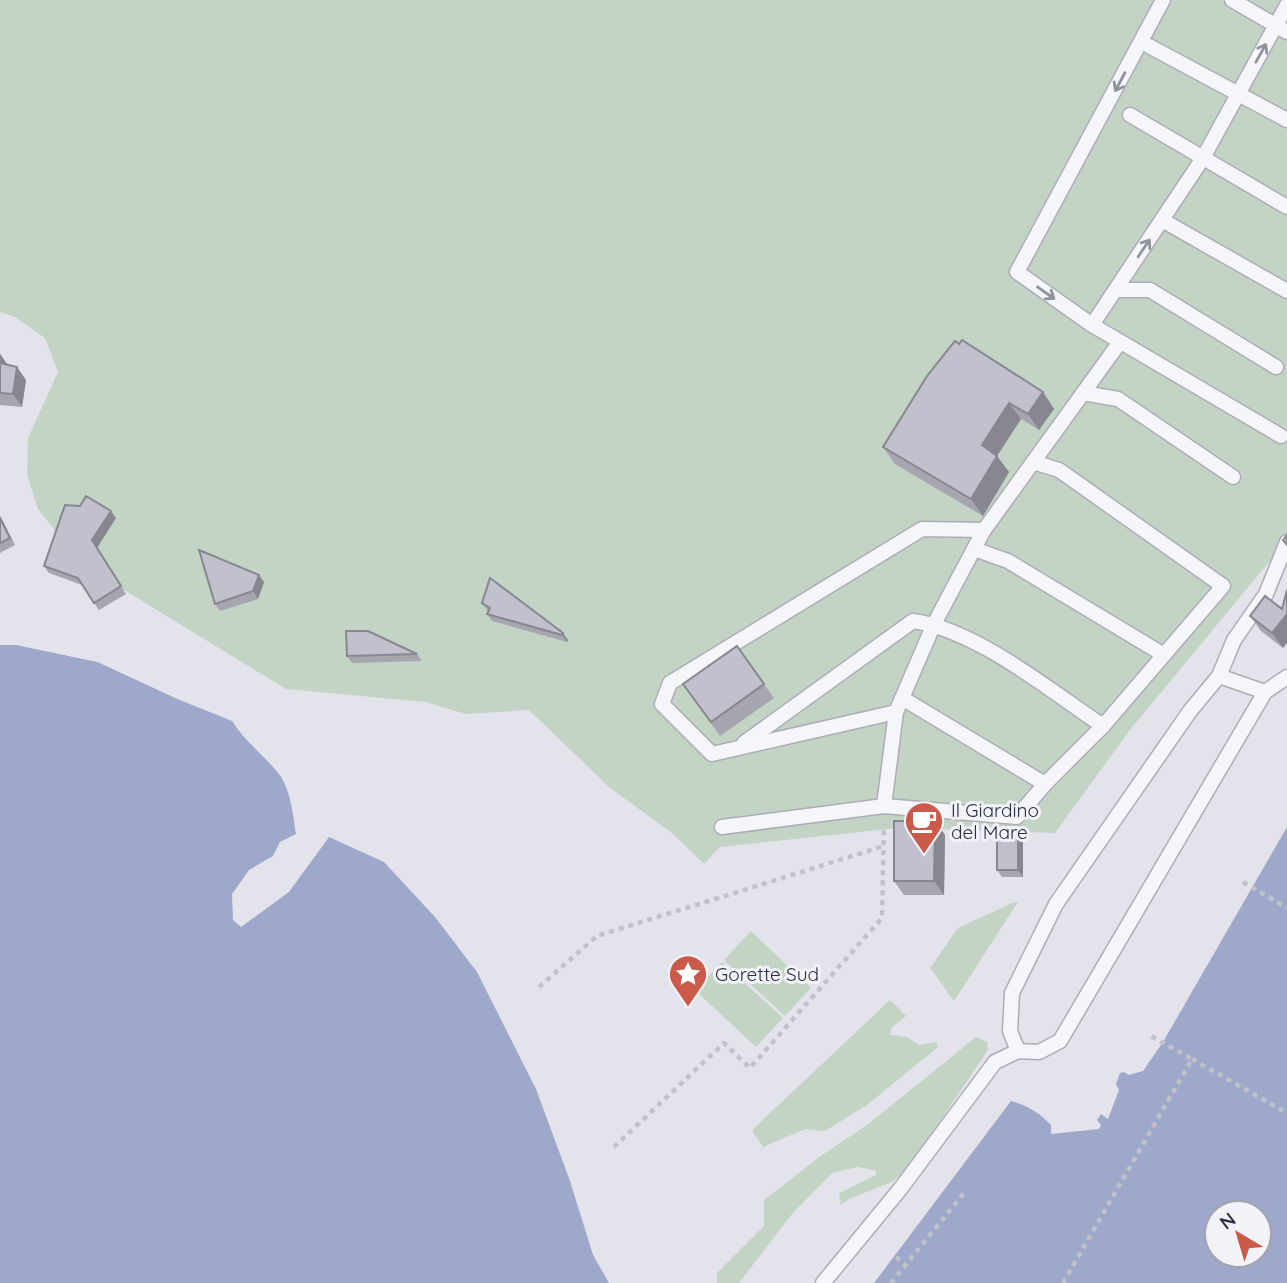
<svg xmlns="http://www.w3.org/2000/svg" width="1287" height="1283" font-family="Quicksand,sans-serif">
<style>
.green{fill:#c4d4c4}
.water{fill:#9ea8ca;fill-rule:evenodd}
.pier{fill:#e3e4eb}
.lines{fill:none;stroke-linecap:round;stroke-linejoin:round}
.lane-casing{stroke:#acadb8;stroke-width:17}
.path{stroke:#c0c2c9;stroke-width:4.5;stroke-dasharray:5 5;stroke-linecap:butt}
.lane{stroke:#f5f6f9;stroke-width:14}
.wall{fill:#a5a6b0}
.shaded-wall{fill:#868790}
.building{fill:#c0c1cd;stroke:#868790;stroke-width:2}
.oneway{stroke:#90929e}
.labels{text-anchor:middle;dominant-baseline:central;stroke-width:6;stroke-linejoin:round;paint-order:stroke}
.poi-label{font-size:19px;fill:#2b2d42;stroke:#f2f3f8;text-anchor:start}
</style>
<rect width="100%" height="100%" fill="#e3e4eb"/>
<g class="green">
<polygon points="0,0 1287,0 1287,540 1130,730 1055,833 898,828 720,847 704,864 672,833 610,788 529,710 466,714 425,702 286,689 80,563 38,509 27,475 28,438 58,372 45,338 15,317 0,312"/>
<polygon points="1018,902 954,1001 930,968 958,928 1012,903"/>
<polygon points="751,931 811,988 785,1016 724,960"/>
<polygon points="722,962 783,1018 756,1047 695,990"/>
<polygon points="890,1000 906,1016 892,1027 890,1035 907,1037 919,1045 936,1042 938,1047 867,1105 825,1131 805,1129 763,1147 752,1130"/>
<polygon points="976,1037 987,1042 988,1050 908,1169 892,1182 849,1199 841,1205 839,1193 876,1175 876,1171 858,1167 832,1173 792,1214 739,1283 717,1283 717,1273 764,1226 764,1200 822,1155 867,1125"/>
</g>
<g class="water">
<path d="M0 645H17L98 662 180 700 231 719C243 740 264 755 279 774 291 790 293 815 296 834L280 842 273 856 249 870 232 894 233 920 241 927 289 892 329 837 384 862 435 917 477 972 536 1089 570 1181 593 1255 609 1283H0Z"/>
<path d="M1287 827V1283H874L1011 1101C1027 1105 1040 1113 1051 1125V1134L1099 1129 1101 1125 1097 1120 1101 1114 1108 1119 1119 1090 1116 1084 1120 1073 1124 1072 1129 1075 1143 1071 1163 1042ZM1259 1213V1255H1217V1213Z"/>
</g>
<polygon class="pier" points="0,641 18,642 100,658 181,697 232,716 237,723 180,700 98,662 17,645 0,645"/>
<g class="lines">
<g class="lane-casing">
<g id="lane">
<polyline points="1163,0 1017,272 1092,325 1281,436"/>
<polyline points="1232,0 1287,32"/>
<polyline points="1149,46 1287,120"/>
<polyline points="1130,115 1287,207"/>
<polyline points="1162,220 1287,291"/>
<polyline points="1116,290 1150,290 1276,367"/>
<polyline points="1092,325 1203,158 1287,5"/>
<polyline points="1083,393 1118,399 1233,477"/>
<polyline points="974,549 1008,561 1164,655"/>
<polyline points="1219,676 1234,640 1266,594 1287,542"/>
<polyline points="902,698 1045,784"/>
<polyline points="896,712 712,754 662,704 670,683 922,529 984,530"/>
<path d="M744 743 913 621C977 630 1049 690 1103 726"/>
<polyline points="884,806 896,712 934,624 984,530 1120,342"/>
<polyline points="722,827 884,806 1017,817 1045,784 1103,726 1223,586 1059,470 1033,462"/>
<polyline points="1018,1051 1010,1031 1012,993 1056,904 1190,711 1219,676 1265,692"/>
<polyline points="823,1283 901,1188 995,1062 1018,1051 1039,1052 1060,1041 1265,692 1287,677"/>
</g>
</g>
<g class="path">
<polyline points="1243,882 1287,908"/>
<polyline points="539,987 597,936 884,846"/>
<polyline points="1192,1059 1287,1113"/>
<polyline points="614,1147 724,1043 750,1068 882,918 884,824"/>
<polyline points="896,1257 906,1265"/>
<polyline points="891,1283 964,1193"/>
<polyline points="1063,1283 1192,1059 1151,1036"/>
</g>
<use href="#lane" class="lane"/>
</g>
<g class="wall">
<polygon points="0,354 7,364 26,380 22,407 0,405"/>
<polygon points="1043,392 1054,409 1039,430 1021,419 997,456 1009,472 983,516 895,464 883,447"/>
<polygon points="80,506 116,518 97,548 126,594 99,610 82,585 49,573 44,566"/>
<polygon points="0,516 15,545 0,553"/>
<polygon points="259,575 264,582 258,599 220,611 215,604"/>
<polygon points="482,603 563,633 568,640 567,642 492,621 487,614 488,611"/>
<polygon points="1282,609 1283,648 1261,631 1250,616"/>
<polygon points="737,646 774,698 720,736 683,684"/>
<polygon points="417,654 422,661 352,663 347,656"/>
<polygon points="935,821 945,835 944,895 904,895 894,881"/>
<polygon points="1023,839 1023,877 1002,877 997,870"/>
</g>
<g class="shaded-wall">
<polygon points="0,354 7,364 5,375 0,367"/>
<polygon points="17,367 26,380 22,407 13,394"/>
<polygon points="1043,392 1054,409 1039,430 1028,414"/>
<polygon points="1009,403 1021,419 993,462 982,445"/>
<polygon points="997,456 1009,472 983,516 971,499"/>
<polygon points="111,511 116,518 97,548 126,594 92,540"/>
<polygon points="0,516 15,545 0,518"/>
<polygon points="259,575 264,582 258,599 253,591"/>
<polygon points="1287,614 1287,643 1283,648 1272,633"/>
<polygon points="563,633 568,640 567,642 562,635"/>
<polygon points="935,821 945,835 944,895 934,881"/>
<polygon points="1018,831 1023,839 1023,877 1018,870"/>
</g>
<g class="building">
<polygon points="962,340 1043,392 1028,414 1009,403 982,445 997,456 971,499 883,447 927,376 955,341 959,344"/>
<polygon points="0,363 17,367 13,394 0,393"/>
<polygon points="86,496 111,511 92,540 121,586 94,603 78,578 44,566 65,505 80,506"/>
<polygon points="0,518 10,538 0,543"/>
<polygon points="1287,535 1287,545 1283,540"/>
<polygon points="199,550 259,575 253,591 215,604"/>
<polygon points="490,578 563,633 562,635 487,614 490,608 482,603"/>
<polygon points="1287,590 1287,614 1272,633 1250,616 1265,596 1282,609"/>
<polygon points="346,631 368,631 417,654 347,656"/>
<polygon points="737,646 764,684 711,722 683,684"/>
<polygon points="894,821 935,821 934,881 894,881"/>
<rect x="997" y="831" width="21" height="39"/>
</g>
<defs><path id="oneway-shaft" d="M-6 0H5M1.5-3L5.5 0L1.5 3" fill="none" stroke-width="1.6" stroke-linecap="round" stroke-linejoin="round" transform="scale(1.75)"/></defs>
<g class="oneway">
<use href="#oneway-shaft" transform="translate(1261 53) rotate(-61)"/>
<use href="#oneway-shaft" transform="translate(1120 82) rotate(118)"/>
<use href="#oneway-shaft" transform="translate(1144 248) rotate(-56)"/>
<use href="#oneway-shaft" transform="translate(1046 293) rotate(35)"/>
</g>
<defs>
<g id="cafe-pin" transform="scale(2.0125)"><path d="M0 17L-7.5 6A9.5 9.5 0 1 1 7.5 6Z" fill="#cc5a4b" stroke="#f2f3f8"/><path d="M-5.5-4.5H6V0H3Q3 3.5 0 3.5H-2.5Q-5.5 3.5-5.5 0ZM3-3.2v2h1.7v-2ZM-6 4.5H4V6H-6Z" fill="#fff"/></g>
<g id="sight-pin" transform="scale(2.0125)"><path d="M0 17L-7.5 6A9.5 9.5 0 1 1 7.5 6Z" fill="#cc5a4b" stroke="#f2f3f8"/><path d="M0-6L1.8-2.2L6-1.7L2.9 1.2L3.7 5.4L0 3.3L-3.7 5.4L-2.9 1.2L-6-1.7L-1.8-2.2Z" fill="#fff"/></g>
</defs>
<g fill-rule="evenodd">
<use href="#cafe-pin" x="924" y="821"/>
<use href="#sight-pin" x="688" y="974"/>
</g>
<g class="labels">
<g class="poi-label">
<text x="951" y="810">Il Giardino<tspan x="951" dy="22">del Mare</tspan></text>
<text x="715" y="974">Gorette Sud</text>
</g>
</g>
<g transform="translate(1238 1234) rotate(322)"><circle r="33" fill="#f2f3f8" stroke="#a2a4af" stroke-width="2"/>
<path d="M0-5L12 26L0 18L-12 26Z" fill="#cc5a4b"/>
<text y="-10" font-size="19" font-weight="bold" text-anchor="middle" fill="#2b2d42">N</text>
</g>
</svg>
